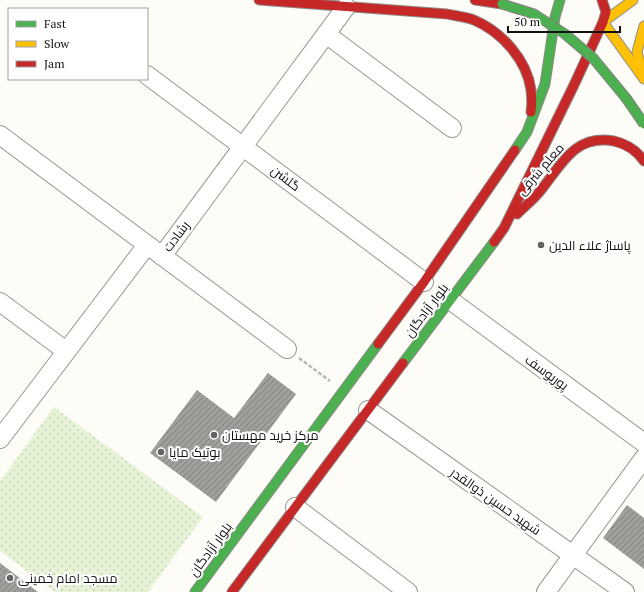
<svg xmlns="http://www.w3.org/2000/svg" width="644" height="592" font-family="'PT Serif',Cairo,serif">
<style>
.green{fill:url(#green-dots)}
.building{fill:url(#building-hatch)}
.lines{fill:none;stroke-linecap:round;stroke-linejoin:round}
.street-casing{stroke:#979795;stroke-width:20}
.fast-casing{stroke:#8e8d8b;stroke-width:11}
.slow-casing{stroke:#8e8d8b;stroke-width:11}
.jam-casing{stroke:#8e8d8b;stroke-width:11}
.path{stroke:#b9b9b8;stroke-width:2.5;stroke-dasharray:4 2;stroke-linecap:butt}
.street{stroke:#fffffe;stroke-width:18}
.fast{stroke:#4caf50;stroke-width:9}
.slow{stroke:#ffc107;stroke-width:9}
.jam{stroke:#c62828;stroke-width:9}
.fast-bridge-casing{stroke:#858482;stroke-width:11;stroke-linecap:butt}
.fast-bridge{stroke:#4caf50;stroke-width:9}
.poi-dot{fill:#646362;stroke:#fff;stroke-width:1.5}
.labels{text-anchor:middle;dominant-baseline:central;stroke-width:4;stroke-linejoin:round;paint-order:stroke}
.street-label{font-size:13px;fill:#111;stroke:#fff}
.poi-label{font-size:13px;fill:#111;stroke:#fff;text-anchor:start}
</style>
<defs>
<pattern id="green-dots" width="8" height="8" patternUnits="userSpaceOnUse"><rect width="8" height="8" fill="#e7f3d7"/><path d="M2 2h.1M6 6h.1" fill="none" stroke="#c5cfb8" stroke-width="1.8" stroke-linecap="round"/></pattern>
<pattern id="building-hatch" width="6" height="6" patternUnits="userSpaceOnUse"><rect width="6" height="6" fill="#a19f9c"/><path d="M-1 1l2-2M0 6l6-6M5 7l2-2" fill="none" stroke="#82807e"/></pattern>
</defs>
<rect width="100%" height="100%" fill="#fdfcf7"/>
<polygon class="green" points="54,407 203,517 148,592 55,592 0,551 0,481"/>
<g class="building">
<polygon points="268,373 296,394 216,502 150,453 197,390 234,418"/>
<polygon points="627,505 644,518 644,569 603,538"/>
<polygon points="0,563 38,592 0,592"/>
</g>
<g class="lines">
<g class="street-casing">
<g id="street">
<polyline points="326,34 452,128"/>
<polyline points="147,75 424,282"/>
<polyline points="0,135 287,349"/>
<polyline points="162,256 346,7"/>
<polyline points="450,300 644,443"/>
<polyline points="0,302 66,351"/>
<polyline points="368,410 625,592"/>
<polyline points="0,439 147,245"/>
<polyline points="295,507 408,592"/>
<polyline points="546,592 644,458"/>
</g>
</g>
<g class="fast-casing">
<g id="fast">
<polyline points="515,150 527,132 545,84 555,17 560,0"/>
<polyline points="403,363 494,242"/>
<polyline points="195,592 378,344"/>
</g>
</g>
<g class="slow-casing">
<g id="slow">
<polyline points="633,0 603,22 644,79"/>
<polyline points="643,74 637,52 644,26"/>
</g>
</g>
<g class="jam-casing">
<g id="jam">
<path d="M259 0 447 14C456 16 466 17 474 20 502 32 527 60 531 90 532 98 532 105 531 112"/>
<polyline points="475,0 502,4"/>
<path d="M517 214C525 206 534 199 541 190 562 164 575 134 614 141 627 144 637 151 644 161"/>
<polyline points="494,242 504,228 574,85 603,22 606,12 602,0"/>
<polyline points="378,344 424,282 515,150"/>
<polyline points="232,592 403,363"/>
</g>
</g>
<polyline class="path" points="299,358 330,381"/>
<use href="#street" class="street"/>
<use href="#fast" class="fast"/>
<use href="#slow" class="slow"/>
<use href="#jam" class="jam"/>
<g class="fast-bridge-casing">
<polyline id="fast-bridge" points="502,4 534,14 565,34 593,58 626,98 644,124"/>
</g>
<use href="#fast-bridge" class="fast-bridge"/>
</g>
<g class="poi-dot">
<circle cx="541" cy="245" r="4"/>
<circle cx="214" cy="435" r="4"/>
<circle cx="161" cy="452" r="4"/>
<circle cx="10" cy="578" r="4"/>
</g>
<g class="labels">
<g class="street-label">
<text transform="translate(540 169) rotate(-49)">معلم شرقی</text>
<text transform="translate(286 178) rotate(37)">گلشن</text>
<text transform="translate(176 236) rotate(-53)">رشادت</text>
<text transform="translate(426 310) rotate(-53)">بلوار آزادگان</text>
<text transform="translate(547 372) rotate(36)">پوریوسف</text>
<text transform="translate(496 501) rotate(35)">شهید حسین ذوالقدر</text>
<text transform="translate(210 549) rotate(-54)">بلوار آزادگان</text>
</g>
<g class="poi-label">
<text x="549" y="245">پاساژ علاء الدین</text>
<text x="222" y="435">مرکز خرید مهستان</text>
<text x="169" y="452">بوتیک مایا</text>
<text x="18" y="578">مسجد امام خمینی</text>
</g>
</g>
<rect x="8" y="8" width="140" height="72" fill="#ffffff" stroke="#a0a0a0"/>
<rect x="16" y="21" width="20" height="6" fill="#4caf50" stroke="#a0a0a0"/>
<text x="44" y="28" font-size="12" fill="#111111">Fast</text>
<rect x="16" y="41" width="20" height="6" fill="#ffc107" stroke="#a0a0a0"/>
<text x="44" y="48" font-size="12" fill="#111111">Slow</text>
<rect x="16" y="61" width="20" height="6" fill="#c62828" stroke="#a0a0a0"/>
<text x="44" y="68" font-size="12" fill="#111111">Jam</text>
<path d="M508 26v6h112v-6" fill="none" stroke="#111111" stroke-width="2"/>
<text x="514" y="26" font-size="12" fill="#111111" stroke="#ffffff" stroke-width="3" paint-order="stroke">50 m</text>
</svg>
